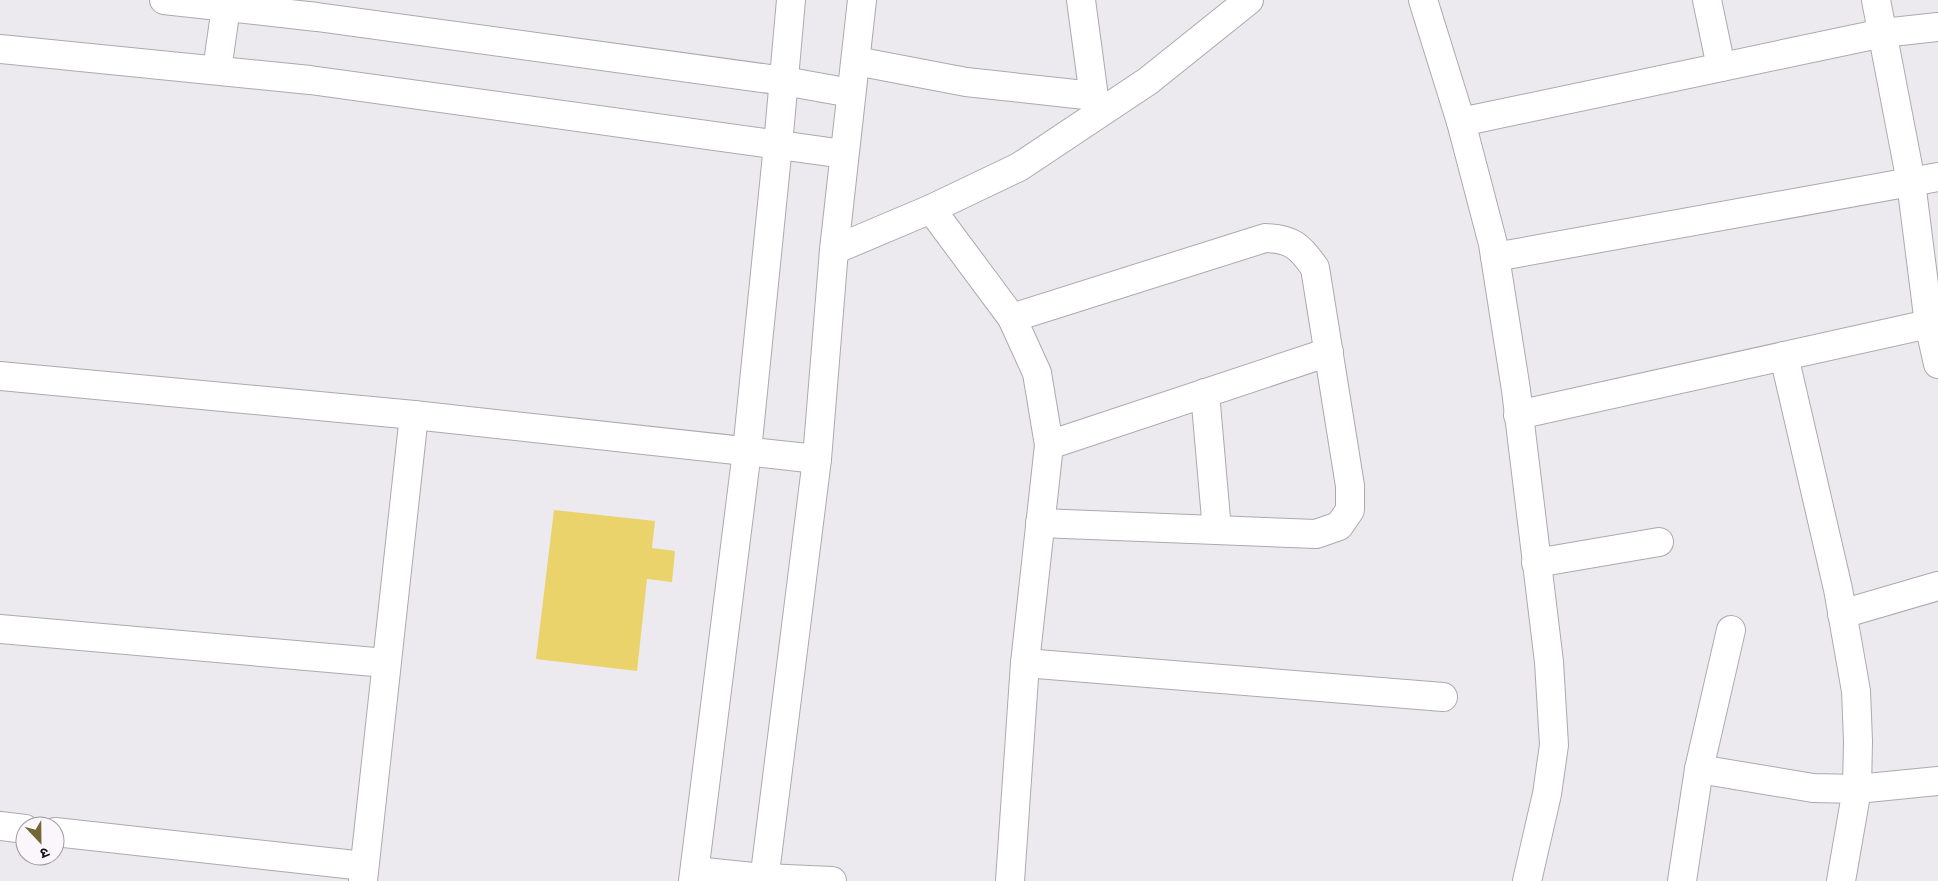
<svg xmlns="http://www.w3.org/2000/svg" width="1938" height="881" font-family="'Zilla Slab','Noto Sans Devanagari',serif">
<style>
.building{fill:#ead36a}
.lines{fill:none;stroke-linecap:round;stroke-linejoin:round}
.minor-casing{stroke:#ada9af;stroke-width:30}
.tertiary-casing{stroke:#ada9af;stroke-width:30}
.secondary-casing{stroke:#ada9af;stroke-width:30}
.minor{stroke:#fff;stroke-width:28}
.tertiary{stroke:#fff;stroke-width:28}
.secondary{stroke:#fff;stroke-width:28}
</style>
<rect width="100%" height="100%" fill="#ece9ef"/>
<polygon class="building" points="554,510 655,521 652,548 675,551 672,582 647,579 637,671 536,659"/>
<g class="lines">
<g class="minor-casing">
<g id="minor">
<polyline points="1081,0 1096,112"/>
<polyline points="1423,0 1461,122 1493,244 1516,390 1549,662 1554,745 1547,794 1527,881"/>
<polyline points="1707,0 1721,67"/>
<polyline points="1876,0 1911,182 1929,324 1938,364"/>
<polyline points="856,61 966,82 1094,96"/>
<polyline points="217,70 227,0"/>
<polyline points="1461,122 1883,33 1938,27"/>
<polyline points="931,209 1012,318 1037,373 1049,445 1025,663 1010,881"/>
<polyline points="834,250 931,209 1019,167 1148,81 1249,0"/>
<polyline points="1495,257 1938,177"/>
<path d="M1012 318 1265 238C1292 239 1300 246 1315 268L1350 486V510L1339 526 1316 534 1040 523"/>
<polyline points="1784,356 1838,589 1856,691 1858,741 1857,789 1841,881"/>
<polyline points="0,376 414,415 817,459"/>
<polyline points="1205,393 1217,530"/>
<polyline points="1518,415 1938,322"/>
<polyline points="1049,445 1329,352"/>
<polyline points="1536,563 1659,542"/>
<polyline points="1842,614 1938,586"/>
<polyline points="0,629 386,663"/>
<polyline points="1025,663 1443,697"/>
<polyline points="1699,769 1813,788 1857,789 1938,781"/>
<polyline points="0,826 25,829"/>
<polyline points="55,832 364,866"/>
<polyline points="695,871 764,878 832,881"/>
<polyline points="363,881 414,415"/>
<polyline points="1682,881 1699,769 1731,630"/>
</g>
</g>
<g class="tertiary-casing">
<g id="tertiary">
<polyline points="164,0 317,17 784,81 851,93"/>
<polyline points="0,49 310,80 844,154"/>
</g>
</g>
<g class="secondary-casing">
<g id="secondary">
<polyline points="693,881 747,451 778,145 791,0"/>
<polyline points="764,881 817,459 834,250 862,0"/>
</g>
</g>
<use href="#minor" class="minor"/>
<use href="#tertiary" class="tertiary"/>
<use href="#secondary" class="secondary"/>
</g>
<g transform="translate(40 841) rotate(158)"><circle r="24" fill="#faf6fc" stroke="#9c999d"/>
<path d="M0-4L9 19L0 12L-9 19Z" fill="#736835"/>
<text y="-8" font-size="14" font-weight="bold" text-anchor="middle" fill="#0e0d0e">उ</text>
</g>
</svg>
